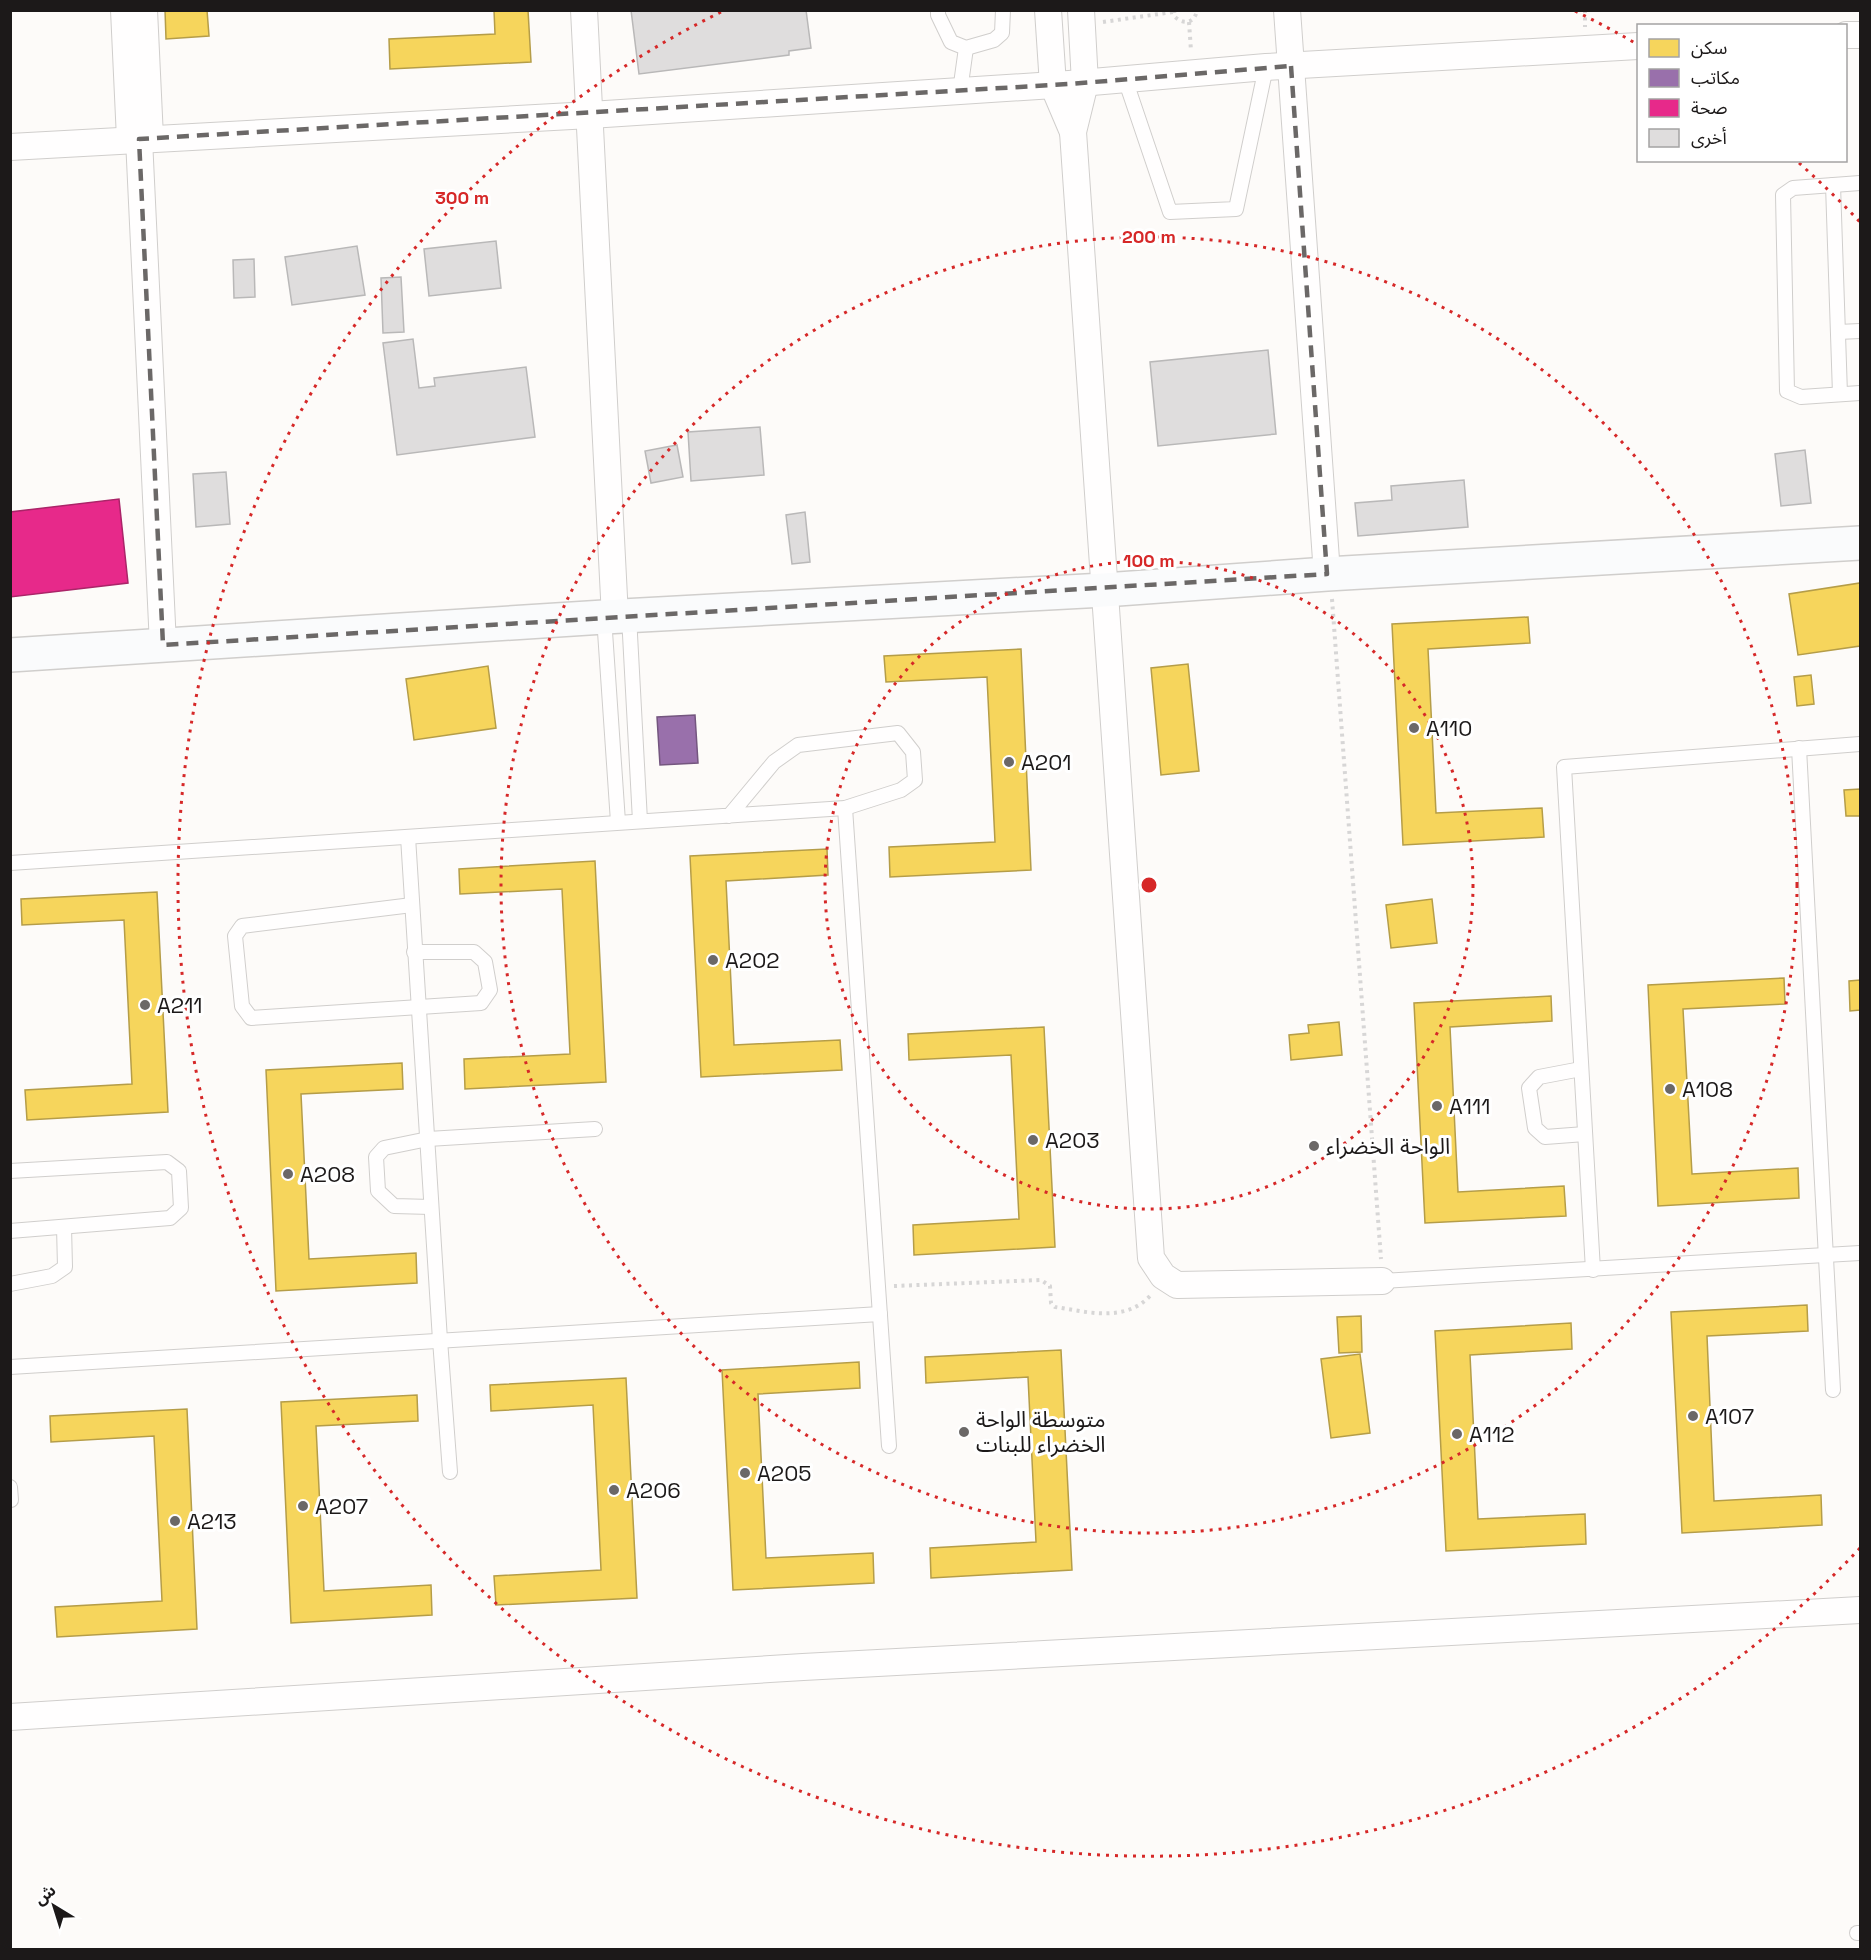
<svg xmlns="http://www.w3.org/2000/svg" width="1871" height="1960" font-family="'Space Grotesk','Noto Sans Arabic',sans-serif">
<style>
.homes{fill:#f6d55c;stroke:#b59d48;stroke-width:1.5}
.offices{fill:#9970ab;stroke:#74567f;stroke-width:1.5}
.health{fill:#e7298a;stroke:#aa2468;stroke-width:1.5}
.building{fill:#dfdddd;stroke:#b9b8b8;stroke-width:1.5}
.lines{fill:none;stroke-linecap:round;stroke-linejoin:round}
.lane-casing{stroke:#d0cecc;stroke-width:16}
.street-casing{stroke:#d0cecc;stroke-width:28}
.secondary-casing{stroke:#d0cecc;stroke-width:36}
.path{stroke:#d7d6d6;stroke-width:4;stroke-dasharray:3 4.5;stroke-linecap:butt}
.lane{stroke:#fffefe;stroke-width:14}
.street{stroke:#fffefe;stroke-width:26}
.secondary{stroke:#fafbfc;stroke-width:33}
.marked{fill:none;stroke:#6b6867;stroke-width:4.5;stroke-dasharray:12 8;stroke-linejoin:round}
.ring{fill:none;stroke:#d62828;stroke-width:3;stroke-dasharray:3 6}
.poi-dot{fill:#6b6867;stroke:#fff;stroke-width:2}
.labels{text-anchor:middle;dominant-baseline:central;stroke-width:6;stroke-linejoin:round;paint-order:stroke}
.poi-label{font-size:22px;fill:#1c1919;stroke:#fff;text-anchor:start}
.centre{fill:#d62828;stroke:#fff;stroke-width:3}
.ring-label{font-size:18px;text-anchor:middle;font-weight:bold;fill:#d62828;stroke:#fff;stroke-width:6;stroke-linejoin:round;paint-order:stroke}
</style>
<rect width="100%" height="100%" fill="#fdfbf9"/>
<g class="homes">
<polygon points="165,10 207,10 209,36 166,39"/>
<polygon points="494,10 528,10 531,62 390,69 389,39 495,34"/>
<polygon points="1860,583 1860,646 1798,655 1789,594"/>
<polygon points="1528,617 1530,643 1428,649 1436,813 1542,808 1544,837 1403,845 1392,624"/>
<polygon points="1021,649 1031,870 890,877 889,847 995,842 987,677 886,682 884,656"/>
<polygon points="1188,664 1199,771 1161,775 1151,668"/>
<polygon points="488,666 496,728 414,740 406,679"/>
<polygon points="1811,675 1814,704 1797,706 1794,677"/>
<polygon points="1860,789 1860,816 1846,816 1844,790"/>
<polygon points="827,849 828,875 726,881 734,1045 840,1040 842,1070 701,1077 690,856"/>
<polygon points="595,861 606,1082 465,1089 464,1059 570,1054 562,889 460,894 459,869"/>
<polygon points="157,892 168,1112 27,1120 25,1090 132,1084 124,920 22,925 21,899"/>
<polygon points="1432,899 1437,943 1391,948 1386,905"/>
<polygon points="1784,978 1785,1004 1683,1009 1692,1174 1798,1168 1799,1198 1658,1206 1648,985"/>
<polygon points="1860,980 1860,1010 1850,1011 1849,981"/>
<polygon points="1551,996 1552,1021 1450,1027 1458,1192 1564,1186 1566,1216 1425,1223 1414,1003"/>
<polygon points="1339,1022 1342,1055 1291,1060 1289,1035 1309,1033 1308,1025"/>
<polygon points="1044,1027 1055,1247 914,1255 913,1225 1019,1219 1011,1055 909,1060 908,1034"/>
<polygon points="402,1063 403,1089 301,1094 309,1259 416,1253 417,1283 276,1291 266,1070"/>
<polygon points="1807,1305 1808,1331 1707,1336 1714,1501 1821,1495 1822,1525 1682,1533 1671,1312"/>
<polygon points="1361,1316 1362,1352 1339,1353 1337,1317"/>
<polygon points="1571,1323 1572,1349 1470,1355 1478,1519 1585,1514 1586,1544 1446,1551 1435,1331"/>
<polygon points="1061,1350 1072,1570 931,1578 930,1548 1036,1542 1028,1377 926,1383 925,1357"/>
<polygon points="1360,1354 1370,1433 1331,1438 1321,1359"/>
<polygon points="859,1362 860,1388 758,1394 766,1558 873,1553 874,1583 733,1590 722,1370"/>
<polygon points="626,1378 637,1598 496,1605 494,1576 601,1570 593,1405 491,1411 490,1385"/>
<polygon points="417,1395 418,1421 316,1426 324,1591 431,1585 432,1615 291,1623 281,1402"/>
<polygon points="187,1409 197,1629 57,1637 55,1607 162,1601 154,1436 51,1442 50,1416"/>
</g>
<polygon class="offices" points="695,715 698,763 660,765 657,717"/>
<polygon class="health" points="119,499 128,583 10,597 10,512"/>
<g class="building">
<polygon points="631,10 806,10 811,48 789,51 789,55 639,74"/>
<polygon points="496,241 501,288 429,296 424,249"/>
<polygon points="357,246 365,295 292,305 285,257"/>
<polygon points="254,259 255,297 234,298 233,260"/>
<polygon points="401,277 404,332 383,333 381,278"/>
<polygon points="413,339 419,388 435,386 434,378 526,367 535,437 397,455 383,343"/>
<polygon points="1268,350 1276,434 1158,446 1150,362"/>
<polygon points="760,427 764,475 691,481 688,432"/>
<polygon points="677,445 683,477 651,483 645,451"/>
<polygon points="1805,450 1811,503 1781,506 1775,454"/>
<polygon points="226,472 230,524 196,527 193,474"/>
<polygon points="1464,480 1468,527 1358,536 1355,503 1392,500 1391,486"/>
<polygon points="805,512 810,562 792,564 786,515"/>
</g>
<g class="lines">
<g class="lane-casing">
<g id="lane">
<polyline points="938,10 938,15 951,42 966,48 994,40 1002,33 1003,10"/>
<polyline points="1125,79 1170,212 1236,209 1266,67"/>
<polyline points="960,91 966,48"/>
<polyline points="1860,183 1793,188 1783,195 1787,391 1801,397 1860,393"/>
<polyline points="1833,185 1840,394"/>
<polyline points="1838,332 1860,331"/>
<polyline points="629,616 640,821"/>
<polyline points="604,617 618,822"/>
<polyline points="1799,748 1833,1390"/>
<polyline points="845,808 889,1446"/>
<polyline points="408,837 440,1340 450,1472"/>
<polyline points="10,863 845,808 901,790 915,780 913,752 898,733 798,745 774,762 729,816"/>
<polyline points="412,905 242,926 235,936 242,1006 251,1018 481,1003 490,990 485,962 474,952 414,952"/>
<polyline points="1581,1069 1539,1077 1529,1088 1535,1128 1545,1137 1585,1134"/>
<polyline points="10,1171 167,1162 179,1171 181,1208 170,1218 10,1231"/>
<polyline points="431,1207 394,1206 378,1191 376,1157 384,1148 428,1139 595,1129"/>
<polyline points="1593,1270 1564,767 1860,744"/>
<polyline points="1382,1281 1860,1253"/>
<polyline points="10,1284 52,1276 65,1267 64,1227"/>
<polyline points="10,1367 880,1314"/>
<polyline points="10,1487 11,1500"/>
<polyline points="1857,1933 1860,1933"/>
</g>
</g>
<g class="street-casing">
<g id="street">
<polyline points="124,10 130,139"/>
<polyline points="144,10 150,138"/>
<polyline points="584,10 615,617"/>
<polyline points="1048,10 1053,85 1073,132"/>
<polyline points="1081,10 1085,83 1073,132 1151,1258 1163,1276 1177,1285 1382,1281"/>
<polyline points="1287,10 1327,574"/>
<polyline points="1846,35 1860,35"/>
<polyline points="139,139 163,645"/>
<polyline points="10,147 590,115 1069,84 1266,67 1638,46"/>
<polyline points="10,1717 803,1667 1860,1610"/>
</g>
</g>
<g class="secondary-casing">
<polyline id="secondary" points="10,655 604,617 1104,590 1327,574 1860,543"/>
</g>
<g class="path">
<path d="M1174 10 1175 17C1184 25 1195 23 1197 10"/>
<polyline points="1585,10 1585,27"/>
<polyline points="1103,22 1173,12"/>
<polyline points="1189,22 1191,51"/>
<polyline points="1332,599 1381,1259"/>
<path d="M894 1286 1041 1280 1050 1286 1051 1303 1055 1307C1088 1312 1125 1323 1151 1295"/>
</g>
<use href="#lane" class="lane"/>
<use href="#street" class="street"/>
<use href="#secondary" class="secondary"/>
</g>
<path class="marked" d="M1291 66 1327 574 163 645 139 139 1069 84Z"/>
<g class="ring">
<circle cx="1149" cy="885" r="324"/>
<circle cx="1149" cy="885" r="648"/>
<path d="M1860 1548A972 972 0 1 1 723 11M1575 11A972 972 0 0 1 1635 43M1799 163A972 972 0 0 1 1860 222"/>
</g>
<g class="poi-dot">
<circle cx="1414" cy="728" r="6"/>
<circle cx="1009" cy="762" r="6"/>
<circle cx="713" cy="960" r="6"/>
<circle cx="145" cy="1005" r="6"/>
<circle cx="1670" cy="1089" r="6"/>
<circle cx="1437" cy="1106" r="6"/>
<circle cx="1033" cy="1140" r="6"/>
<circle cx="1314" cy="1146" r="6"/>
<circle cx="288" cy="1174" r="6"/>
<circle cx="1693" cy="1416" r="6"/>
<circle cx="964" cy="1432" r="6"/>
<circle cx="1457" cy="1434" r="6"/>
<circle cx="745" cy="1473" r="6"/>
<circle cx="614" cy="1490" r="6"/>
<circle cx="303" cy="1506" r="6"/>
<circle cx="175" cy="1521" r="6"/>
</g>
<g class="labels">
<g class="poi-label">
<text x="1426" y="728">A110</text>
<text x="1021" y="762">A201</text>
<text x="725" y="960">A202</text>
<text x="157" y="1005">A211</text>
<text x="1682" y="1089">A108</text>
<text x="1449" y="1106">A111</text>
<text x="1045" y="1140">A203</text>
<text x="1326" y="1146">الواحة الخضراء</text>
<text x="300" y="1174">A208</text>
<text x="1705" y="1416">A107</text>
<text x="976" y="1419">متوسطة الواحة<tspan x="976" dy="25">الخضراء للبنات</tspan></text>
<text x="1469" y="1434">A112</text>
<text x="757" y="1473">A205</text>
<text x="626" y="1490">A206</text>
<text x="315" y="1506">A207</text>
<text x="187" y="1521">A213</text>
</g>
</g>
<circle cx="1149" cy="885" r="9" class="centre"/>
<g class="ring-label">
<text x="462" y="204">300 m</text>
<text x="1149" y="243">200 m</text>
<text x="1149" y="567">100 m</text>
</g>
<rect width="1871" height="1960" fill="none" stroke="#1c1919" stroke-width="24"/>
<rect x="1637" y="24" width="210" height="138" fill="#ffffff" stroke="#a4a3a3" stroke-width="1.5"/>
<rect x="1649" y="39" width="30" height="18" fill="#f6d55c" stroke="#a4a3a3" stroke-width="1.5"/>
<text x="1691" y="54" font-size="18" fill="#1c1919">سكن</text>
<rect x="1649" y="69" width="30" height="18" fill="#9970ab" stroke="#a4a3a3" stroke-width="1.5"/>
<text x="1691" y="84" font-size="18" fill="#1c1919">مكاتب</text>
<rect x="1649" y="99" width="30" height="18" fill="#e7298a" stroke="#a4a3a3" stroke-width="1.5"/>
<text x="1691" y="114" font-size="18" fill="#1c1919">صحة</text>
<rect x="1649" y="129" width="30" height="18" fill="#dfdddd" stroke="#a4a3a3" stroke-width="1.5"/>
<text x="1691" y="144" font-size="18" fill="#1c1919">أخرى</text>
<g transform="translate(54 1906) rotate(322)" stroke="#ffffff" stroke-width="4.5" paint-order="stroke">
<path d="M0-4.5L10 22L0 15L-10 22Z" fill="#1c1919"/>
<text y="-9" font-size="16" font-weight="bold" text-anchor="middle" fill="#1c1919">ش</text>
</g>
</svg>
